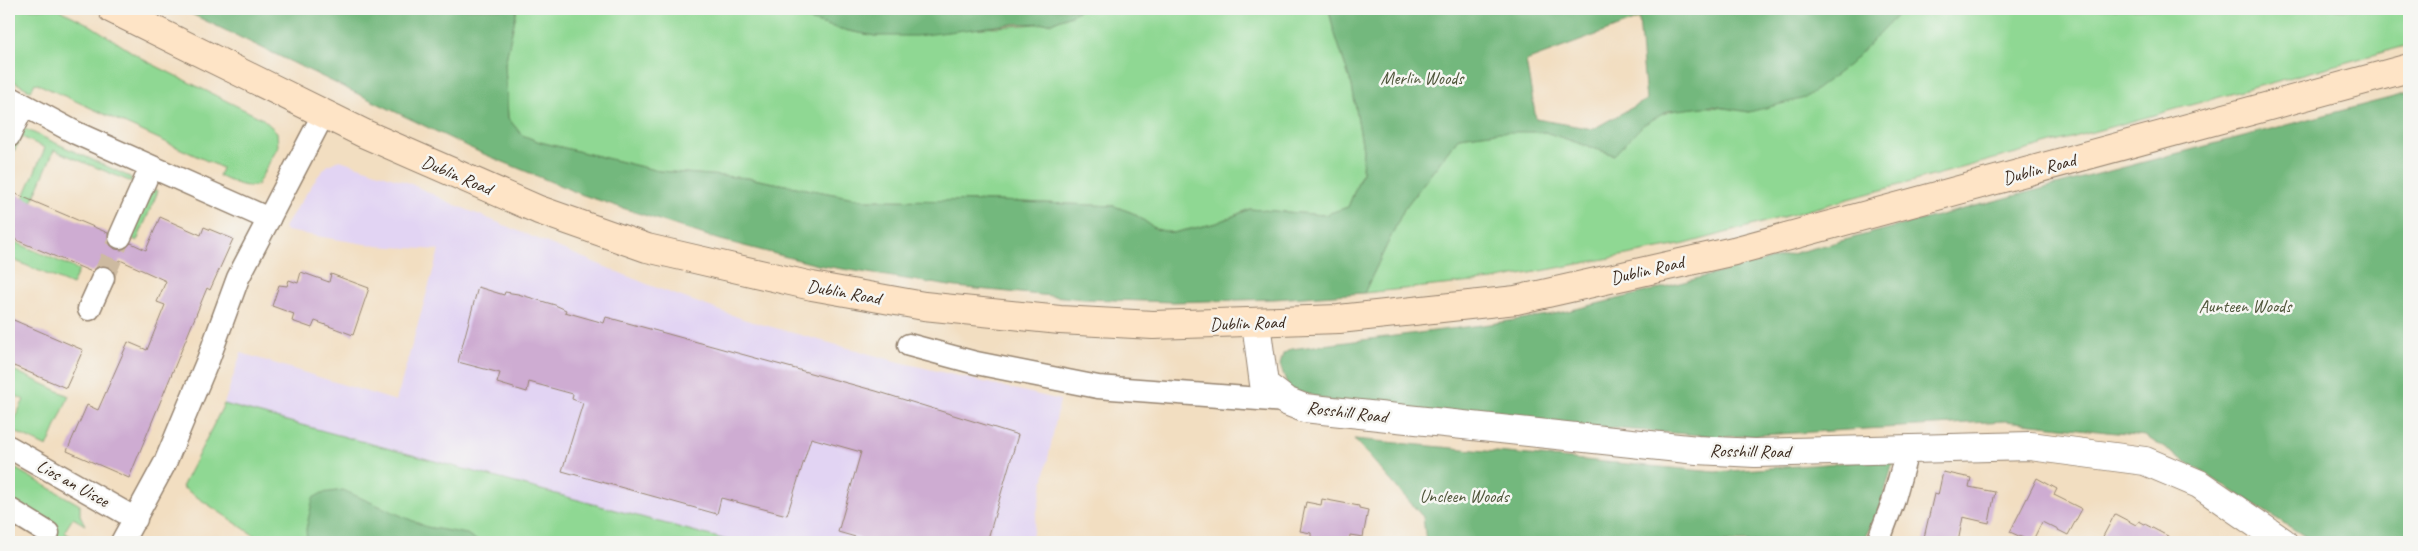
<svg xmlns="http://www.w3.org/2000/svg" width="2418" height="551" font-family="Caveat,sans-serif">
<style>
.built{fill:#e2d4f3}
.green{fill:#8fd893;stroke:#658158}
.forest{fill:#73b87d;stroke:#57714e;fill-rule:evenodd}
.building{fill:#ceacd2}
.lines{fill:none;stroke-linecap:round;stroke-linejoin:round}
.minor-tunnel{stroke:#cdbaa0;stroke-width:22;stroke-dasharray:22 11;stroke-linecap:butt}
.minor-casing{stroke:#968470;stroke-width:25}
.tertiary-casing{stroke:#968470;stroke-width:30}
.secondary-casing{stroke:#968470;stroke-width:30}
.minor{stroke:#fff;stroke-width:22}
.tertiary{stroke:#fff;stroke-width:28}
.secondary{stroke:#fee4c6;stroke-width:28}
.labels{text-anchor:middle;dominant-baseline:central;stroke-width:5;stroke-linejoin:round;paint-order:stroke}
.park-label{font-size:18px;fill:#50563b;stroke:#f6f6f2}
.street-label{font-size:18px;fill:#3b2a1e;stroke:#f6f6f2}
</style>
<rect width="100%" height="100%" fill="#f6f6f2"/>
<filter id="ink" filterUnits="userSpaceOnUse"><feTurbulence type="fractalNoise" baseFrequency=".02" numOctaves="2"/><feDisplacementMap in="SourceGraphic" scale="10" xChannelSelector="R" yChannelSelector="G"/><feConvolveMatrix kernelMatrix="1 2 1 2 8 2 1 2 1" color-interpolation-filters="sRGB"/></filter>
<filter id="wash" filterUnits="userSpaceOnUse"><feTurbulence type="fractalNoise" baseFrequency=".0096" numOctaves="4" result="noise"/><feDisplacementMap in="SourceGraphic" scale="20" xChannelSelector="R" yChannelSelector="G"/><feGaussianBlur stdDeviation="1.12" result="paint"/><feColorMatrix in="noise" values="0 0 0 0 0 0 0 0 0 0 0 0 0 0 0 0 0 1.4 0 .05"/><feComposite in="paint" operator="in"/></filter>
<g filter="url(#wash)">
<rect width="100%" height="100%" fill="#f2dec1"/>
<polygon class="built" points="340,160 409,183 453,204 654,287 746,320 895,361 1060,400 1031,542 734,542 224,404 241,353 396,401 439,250 377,246 286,231 284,227 318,176 328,165"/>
<g class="green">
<path d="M9 9H58L90 25 146 61 263 119 277 132 278 147 257 185C248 190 228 180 219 176L222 168 214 164 38 84 35 83 31 91 9 79Z"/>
<polygon points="517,9 770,9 844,30 875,36 1051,23 1071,15 1081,9 1329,9 1333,28 1352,86 1363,149 1362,173 1348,207 1324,215 1249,209 1217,223 1173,233 1156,229 1133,213 1114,206 998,201 865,200 748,178 659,171 540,142 522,135 508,118 505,64"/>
<path d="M1902 9H2409V45L1685 244 1493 280 1364 293 1404 209 1459 137 1502 131 1545 132 1614 155C1623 145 1633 132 1644 124 1677 102 1712 105 1749 112Z"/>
<polygon points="23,128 130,177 134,183 54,150 15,242 79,270 72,285 9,258 9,231 45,148 22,137 14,151 13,144"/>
<polygon points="153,189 158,191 137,241 129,237"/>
<polygon points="9,368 69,396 47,447 9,429 24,400 13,394 9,400"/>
<polygon points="224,404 726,540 734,542 264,542 182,487"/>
<polygon points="9,465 80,505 80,515 85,525 73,518 64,532 80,542 50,542 9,500"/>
</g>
<g class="forest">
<path d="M181 9H517L505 64 508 118 522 135 540 142 659 171 748 178 865 200 998 201 1114 206 1133 213 1156 229 1173 233 1217 223 1250 209 1324 215 1348 207 1362 173 1363 149 1352 86 1333 28 1329 9H1903L1850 64 1805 98 1749 112 1713 106 1668 111 1643 125 1614 155 1545 132H1498L1459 137 1404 209 1364 293 1274 299 1174 302 1084 299 956 287 818 265 717 239 583 195 479 152ZM1639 19 1646 100 1593 129 1536 119 1526 61Z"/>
<polygon points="770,9 1081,9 1071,15 1051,23 1013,24 916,36 875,36 844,30"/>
<polygon points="2409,93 2409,542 2314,542 2145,436 2005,421 1725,437 1361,409 1289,389 1280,365 1283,354 1291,349 1490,324 1559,313 1630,296"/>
<polygon points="1354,439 1715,472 1894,459 1879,512 1862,542 1426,542 1423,517"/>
<polygon points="343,490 427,527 467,534 479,542 307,542 306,529 313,498 322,493"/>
</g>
<g id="blocks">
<g class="building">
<polygon points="9,191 108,233 109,244 115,249 122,250 131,243 146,250 160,217 201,235 204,227 233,239 210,290 207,288 129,478 67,451 87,405 98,410 128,342 147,350 165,305 157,302 166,281 120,260 115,273 109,266 102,265 92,272 9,237"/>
<polygon points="301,272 329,282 331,274 369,288 353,335 315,321 312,328 292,321 294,314 272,306 279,285 287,286 289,280 298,283"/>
<polygon points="478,287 504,295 505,292 518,294 555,305 566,310 565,312 604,323 606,317 876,391 1018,435 987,542 873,542 838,532 861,452 811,438 787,515 721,498 717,514 562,471 583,403 572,399 573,394 529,382 527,392 497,383 500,373 458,362"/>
<polygon points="9,318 83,350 66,388 9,364"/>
<polygon points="1943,472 1971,478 1969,487 1995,492 1989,523 1963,517 1958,542 1923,542 1934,494 1938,495"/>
<polygon points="2037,478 2057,489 2054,495 2082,509 2068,535 2042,522 2032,542 2010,532"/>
<polygon points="1322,499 1359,506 1359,508 1368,510 1363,537 1350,535 1349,542 1337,542 1311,537 1311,533 1300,531 1306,502 1321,505"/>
<polygon points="2115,514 2136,525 2139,521 2179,542 2100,542"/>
</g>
</g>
</g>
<g filter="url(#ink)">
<use href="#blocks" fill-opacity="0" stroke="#968470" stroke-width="1"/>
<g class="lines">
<polyline class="minor-tunnel" points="103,278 120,237"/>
<g class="minor-casing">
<g id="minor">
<polyline points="9,97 76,133 269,219"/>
<polyline points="9,136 23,106"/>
<polyline points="120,237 151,167"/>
<polyline points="89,309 103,278"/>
<polyline points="909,345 976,363 1098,387 1286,401"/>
<polyline points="9,447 136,519"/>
<polyline points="9,509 48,533"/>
<polyline points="122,542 165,463 208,360 238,278 323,115"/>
<polyline points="1878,542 1893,502 1908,448"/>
</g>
</g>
<g class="tertiary-casing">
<polyline id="tertiary" points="1256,323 1264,384 1286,401 1304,408 1697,450 1755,453 2030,446 2145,461 2199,484 2283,542"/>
</g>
<g class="secondary-casing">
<polyline id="secondary" points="112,9 365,134 539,210 647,248 812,286 924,306 1060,320 1153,325 1339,319 1516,300 1734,251 2409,68"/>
</g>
<use href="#minor" class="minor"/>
<use href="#tertiary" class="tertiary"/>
<use href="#secondary" class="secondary"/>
</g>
</g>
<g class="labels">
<g class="park-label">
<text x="1422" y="78">Merlin Woods</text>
<text x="2245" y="306">Aunteen Woods</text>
<text x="1464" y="496">Uncleen Woods</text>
</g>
<g class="street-label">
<text transform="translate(2039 169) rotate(-15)">Dublin Road</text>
<text transform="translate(457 175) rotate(23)">Dublin Road</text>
<text transform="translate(1647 270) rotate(-13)">Dublin Road</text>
<text transform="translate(844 292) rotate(10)">Dublin Road</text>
<text transform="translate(1247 323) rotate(-2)">Dublin Road</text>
<text transform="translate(1347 412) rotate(7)">Rosshill Road</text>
<text transform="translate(1750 451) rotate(1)">Rosshill Road</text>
<text transform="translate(73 483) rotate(29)">Lios an Uisce</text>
</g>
</g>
<rect width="2418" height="551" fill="none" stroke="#f6f6f2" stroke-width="30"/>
</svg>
